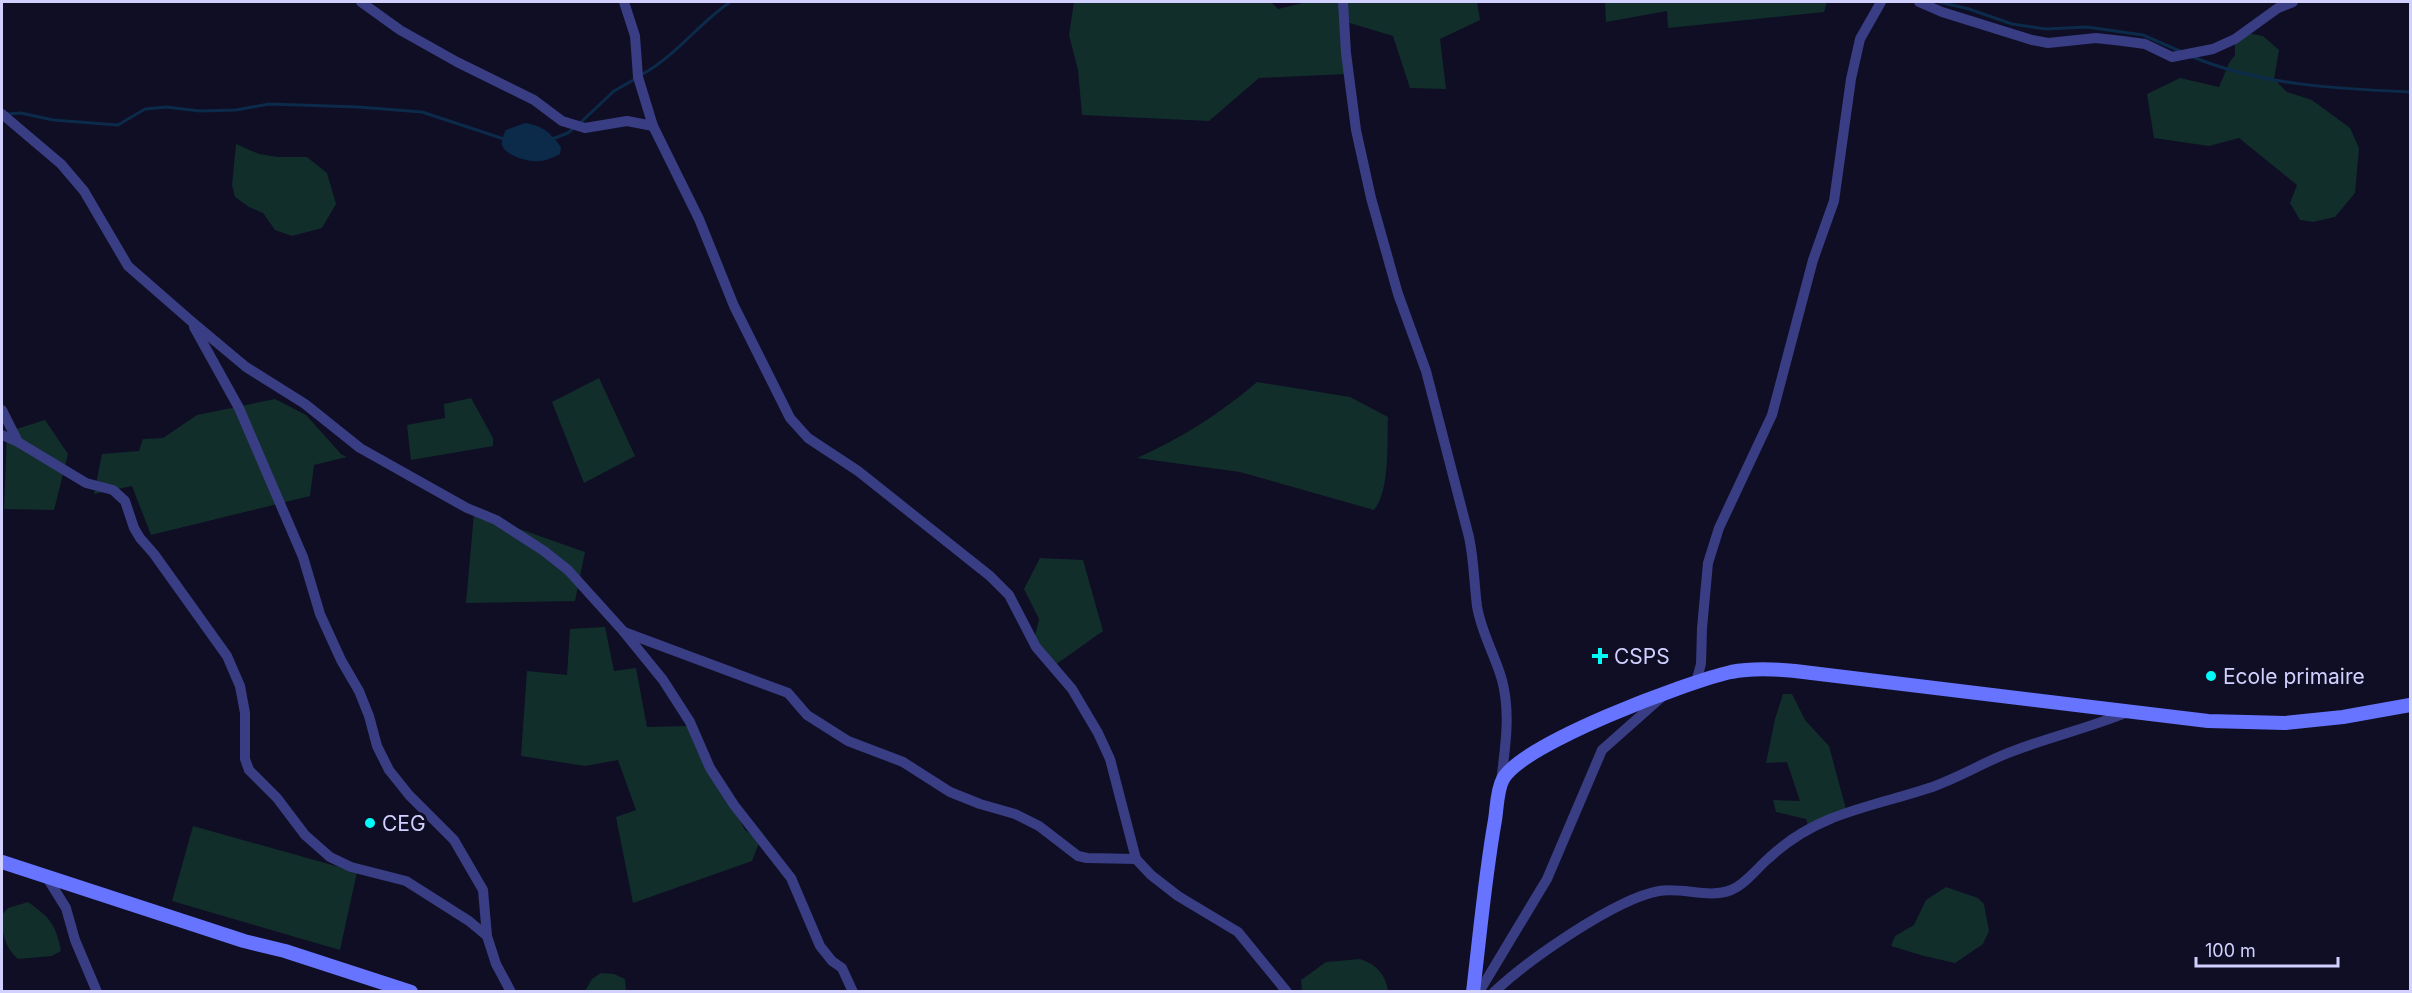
<svg xmlns="http://www.w3.org/2000/svg" width="2412" height="993" font-family="Inter,sans-serif">
<style>
.green{fill:#112e2a}
.water{fill:#0c2a4a}
.lines{fill:none;stroke-linecap:round;stroke-linejoin:round}
.stream{stroke:#0c2a4a;stroke-width:3}
.street{stroke:#383d84;stroke-width:10}
.secondary{stroke:#6774ff;stroke-width:14}
.poi-dot{fill:#00fbf9;stroke:#0f0e24;stroke-width:2}
.labels{text-anchor:middle;dominant-baseline:central;stroke-width:6;stroke-linejoin:round;paint-order:stroke}
.poi-label{font-size:21px;fill:#d1d0ff;stroke:#0f0e24;text-anchor:start}
</style>
<rect width="100%" height="100%" fill="#0f0e24"/>
<g class="green">
<polygon points="1074,2 1271,2 1278,9 1307,2 1477,2 1480,20 1440,39 1446,89 1410,88 1393,36 1343,21 1347,74 1259,78 1209,121 1082,115 1078,70 1069,35"/>
<polygon points="1605,2 1827,2 1824,12 1668,28 1667,11 1606,22"/>
<polygon points="2243,32 2263,36 2279,50 2274,79 2287,92 2312,100 2350,128 2359,148 2355,193 2335,217 2313,222 2300,220 2290,203 2297,185 2239,138 2209,146 2154,138 2147,94 2180,78 2219,87 2229,63 2235,55 2235,39"/>
<polygon points="236,144 259,154 278,157 307,157 327,173 336,204 322,228 292,236 275,230 263,213 249,207 235,197 232,185"/>
<polygon points="599,378 635,456 584,483 552,402"/>
<path d="M1257 382 1350 397 1388 417C1387 442 1390 491 1374 510L1240 472 1137 458C1180 439 1221 413 1257 382Z"/>
<polygon points="471,398 493,438 493,446 411,460 407,425 445,418 444,404"/>
<polygon points="275,399 306,415 341,454 347,457 314,465 310,496 151,535 132,486 94,494 102,454 139,451 143,439 163,438 197,415"/>
<polygon points="45,420 68,454 54,510 4,509 7,432"/>
<polygon points="474,513 585,552 575,601 466,603"/>
<polygon points="1040,558 1083,560 1103,631 1055,665 1040,648 1035,636 1039,619 1024,589"/>
<polygon points="605,627 614,671 636,668 647,727 689,726 745,830 760,840 752,861 633,903 616,817 636,810 618,760 585,766 521,756 527,671 567,675 570,629"/>
<polygon points="1783,694 1792,694 1805,720 1829,746 1847,813 1809,829 1806,819 1776,812 1773,800 1800,801 1787,762 1766,763 1775,719"/>
<polygon points="193,826 357,872 340,950 172,901"/>
<polygon points="1946,887 1978,898 1984,904 1989,931 1983,944 1955,963 1924,956 1891,946 1895,936 1914,925 1926,900"/>
<path d="M28 902C51 919 55 923 61 951L52 956 18 959C5 948 1 931 2 915L8 908Z"/>
<path d="M1360 959C1376 964 1386 975 1388 991H1302L1301 980 1326 962Z"/>
<polygon points="601,973 614,974 625,979 626,991 585,991 592,979"/>
</g>
<path class="water" d="M525 123C543 126 550 132 561 147L560 154C554 157 548 160 541 161 531 163 505 156 502 145 501 140 504 134 506 130Z"/>
<g class="lines">
<g class="stream">
<polyline points="1939,2 1969,9 2012,24 2046,29 2087,27 2143,35 2182,52"/>
<path d="M2193 57C2260 85 2339 89 2410 92"/>
<path d="M641 75C675 57 698 24 730 2"/>
<polyline points="6,114 21,113 53,120 118,125 145,109 166,107 200,111 236,110 269,104 358,107 422,112 504,139"/>
<polyline points="580,123 614,91 635,79"/>
<polyline points="552,139 568,133 575,127"/>
</g>
<g class="street">
<polyline points="361,2 400,30 457,62 534,100 562,121 585,128 627,121 653,126"/>
<polyline points="624,2 635,36 638,77 653,126 699,219 734,306 790,418 808,438 858,471 990,576 1009,595 1036,647 1072,689 1098,733 1110,759 1136,859 1151,875 1178,896 1238,932 1287,992"/>
<path d="M1343 2 1346 53 1356 130 1371 198 1398 294 1426 371 1469 537C1474 560 1474 583 1477 606 1481 632 1495 655 1502 680 1511 714 1505 748 1501 782"/>
<polyline points="1919,2 1942,12 2032,40 2048,43 2096,38 2123,41 2145,44 2172,57 2213,49 2235,39 2278,8 2293,2"/>
<polyline points="2,114 61,164 84,191 128,266 191,321 246,367 305,404 360,448 467,508 496,520 544,551 568,570 624,632 788,693 807,715 848,741 903,762 950,792 980,804 1015,814 1039,826 1078,856 1087,858 1136,859"/>
<polyline points="194,327 239,408 303,557 320,614 341,660 359,691 369,716 377,746 389,770 409,795 454,840 483,890 487,936 496,964 511,992"/>
<polyline points="2,410 18,442"/>
<polyline points="2,435 18,442 86,483 113,490 125,501 134,528 140,538 154,554 227,656 240,686 245,713 245,759 249,770 277,798 305,835 330,857 351,867 406,881 469,921 487,936"/>
<polyline points="624,632 663,680 690,722 710,768 734,805 791,878 820,946 832,961 842,968 853,992"/>
<polyline points="1696,682 1701,664 1702,628 1708,563 1719,528 1772,415 1813,260 1834,201 1851,79 1860,39 1881,2"/>
<polyline points="46,876 66,908 75,940 97,992"/>
<polyline points="1479,992 1547,879 1602,750 1664,695"/>
<path d="M1494 992C1528 960 1615 899 1659 891 1683 887 1709 899 1731 890 1746 884 1757 868 1769 858 1786 842 1808 828 1830 819 1862 806 1896 799 1929 788 1959 778 1987 760 2016 750 2053 736 2092 727 2128 712"/>
</g>
<g class="secondary">
<polyline points="2,862 244,941 285,951 411,992"/>
<path d="M1473 992C1480 934 1485 876 1495 820 1497 807 1497 790 1503 779 1523 743 1687 682 1731 672 1752 668 1774 669 1795 671L2208 721 2285 723 2343 717 2410 705"/>
</g>
</g>
<g class="poi-dot">
<path d="M1597 647h6v6h6v6h-6v6h-6v-6h-6v-6h6z"/>
<circle cx="2211" cy="676" r="6"/>
<circle cx="370" cy="823" r="6"/>
</g>
<g class="labels">
<g class="poi-label">
<text x="1614" y="656">CSPS</text>
<text x="2223" y="676">Ecole primaire</text>
<text x="382" y="823">CEG</text>
</g>
</g>
<rect width="2412" height="993" fill="none" stroke="#d1d0ff" stroke-width="6"/>
<path d="M2196 957v9h142v-9" fill="none" stroke="#d1d0ff" stroke-width="3"/>
<text x="2205" y="957" font-size="18" fill="#d1d0ff" stroke="#0f0e24" stroke-width="4.5" paint-order="stroke">100 m</text>
</svg>
